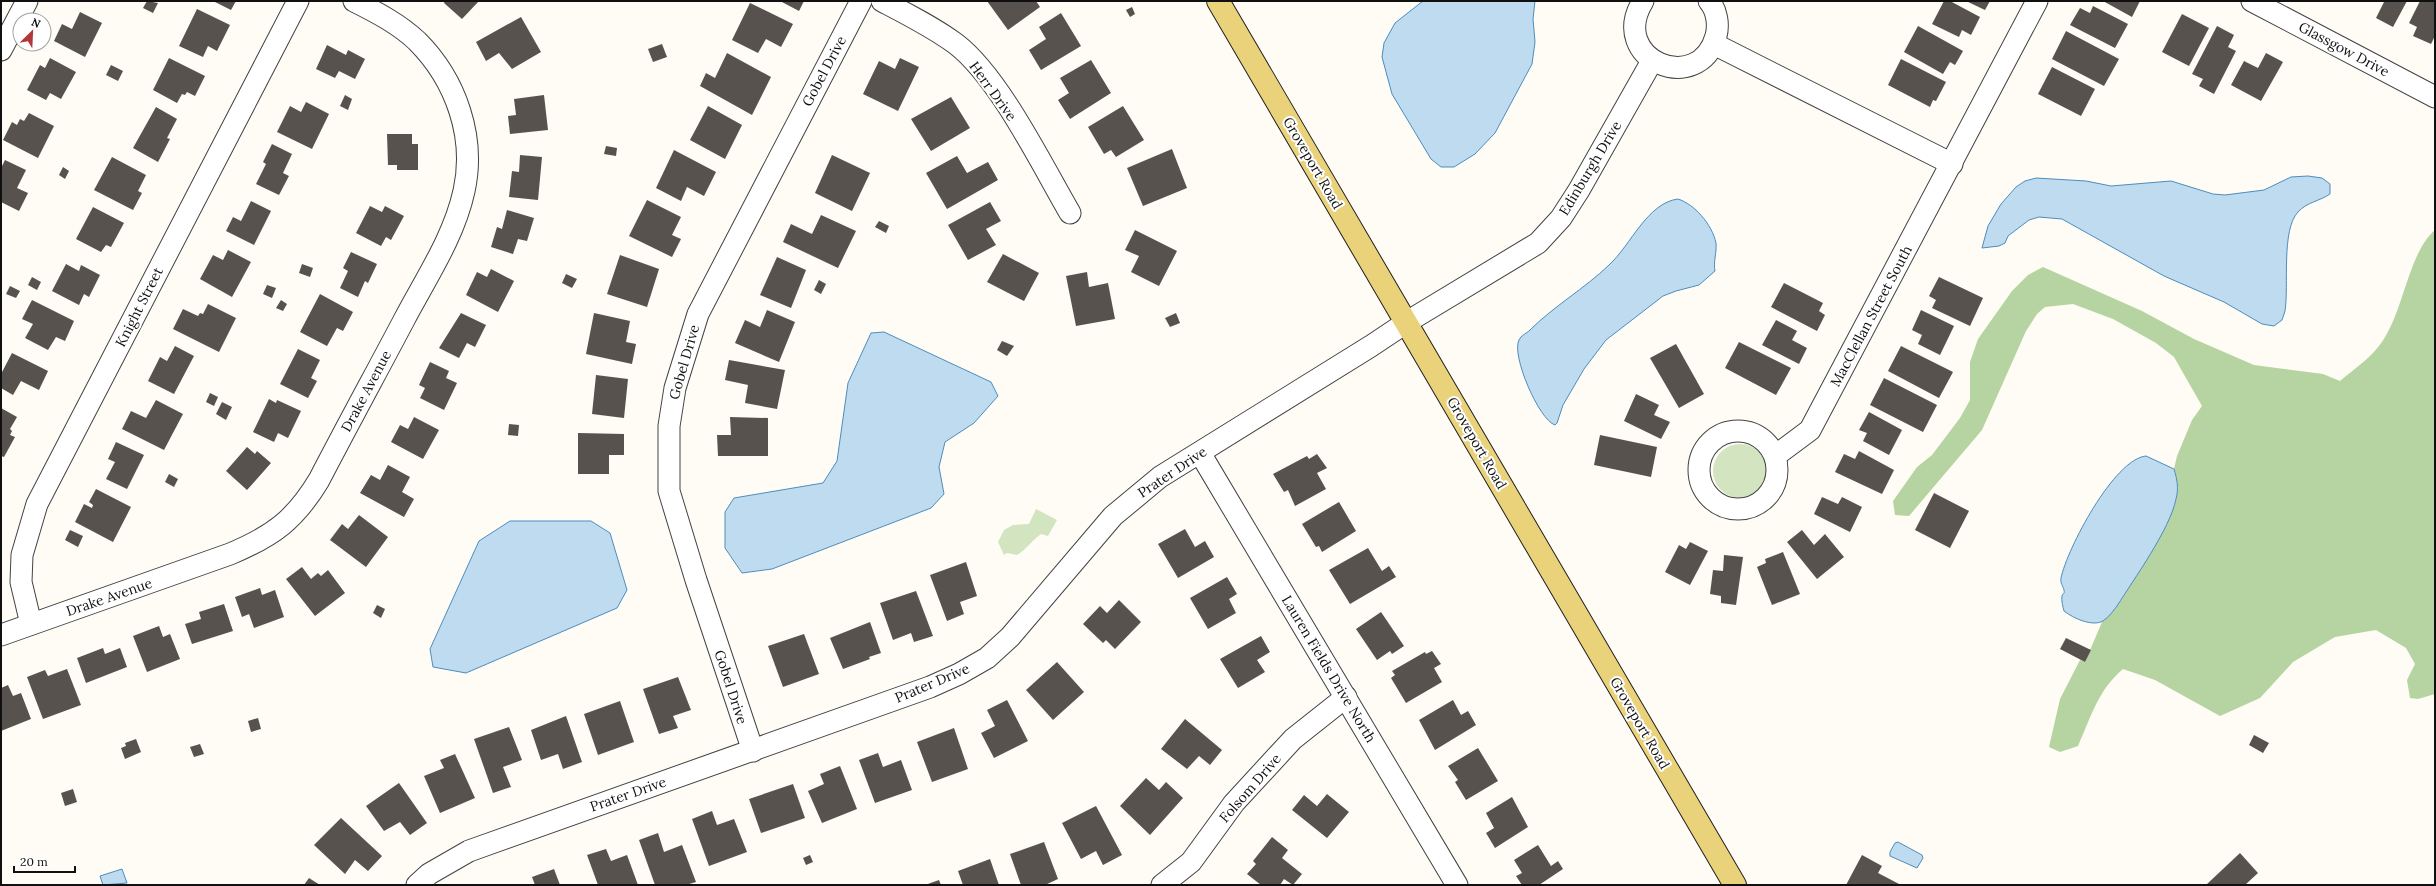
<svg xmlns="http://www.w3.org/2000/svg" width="2436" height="886" font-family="Lora,serif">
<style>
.green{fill:#d2e5c0}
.forest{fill:#b6d4a1}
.water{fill:#bedbf0;stroke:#4d8dbe}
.building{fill:#57524d}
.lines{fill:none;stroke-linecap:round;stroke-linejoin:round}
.minor-casing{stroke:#434343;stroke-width:23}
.major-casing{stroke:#212121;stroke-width:24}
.minor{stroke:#fff;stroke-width:21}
.major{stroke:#e9d279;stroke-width:22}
.labels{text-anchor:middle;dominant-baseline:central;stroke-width:4;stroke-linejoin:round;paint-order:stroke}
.street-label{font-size:14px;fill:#101010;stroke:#fff}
</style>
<rect width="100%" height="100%" fill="#fefcf4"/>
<g class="green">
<circle cx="1740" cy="471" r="27"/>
<path d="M1036 509 1057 520 1048 536 1041 534C1031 541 1027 549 1017 555L1007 553 1004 555 998 542 1004 530 1013 525 1029 524Z"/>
</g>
<path class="forest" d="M2435 230V694L2418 699 2410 698 2407 680 2415 664 2406 648 2376 630 2335 637 2293 662 2260 698 2220 716 2155 680 2123 669C2098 690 2091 717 2078 746L2060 752 2049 747 2060 699 2080 660 2085 662 2102 622 2117 606 2165 525 2177 494 2174 469 2177 456 2192 420 2202 406 2174 357 2156 343 2113 319 2073 304 2045 307 2037 314 2026 331 1982 430 1909 516 1895 515 1893 501 1917 467 1932 455 1960 418 1970 400V362L1978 339 2012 291 2028 275 2043 267 2142 311 2194 339 2254 365 2323 374 2340 381C2353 370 2369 359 2379 346 2404 315 2407 254 2435 230Z"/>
<g class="water">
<polygon points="1423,1 1535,1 1533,19 1535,42 1532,64 1495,133 1475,154 1454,167 1441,167 1431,159 1392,94 1382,57 1384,43 1395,23"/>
<path d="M2308 176 2322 178 2330 184V194C2320 201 2307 202 2298 212 2281 230 2289 286 2285 311L2282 320 2274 326 2262 324 2224 302 2164 276 2062 219 2039 217 2029 220 2008 236 2005 243 1999 246 1982 248 1988 226 2001 204 2016 187 2025 181 2036 178 2086 181 2111 186 2171 181 2213 194 2225 195 2264 190 2291 177Z"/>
<path d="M1678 199C1694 204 1712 224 1716 243 1717 252 1713 262 1715 271L1699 285 1676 291 1663 296 1606 340 1584 369 1563 405 1557 423 1555 425C1539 420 1511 355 1519 340 1521 335 1526 334 1530 330 1554 306 1584 289 1609 265 1631 245 1647 203 1678 199Z"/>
<polygon points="884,332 991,382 998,396 974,423 945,442 939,467 944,494 931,508 772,569 742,573 725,548 725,512 734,498 823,483 837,461 848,383 871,333"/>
<path d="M2146 456 2174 469C2177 479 2179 488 2176 499 2170 529 2134 579 2117 606 2113 611 2109 617 2103 621 2092 627 2073 618 2064 611 2063 607 2061 600 2062 596 2063 592 2065 595 2064 590 2063 586 2060 583 2061 578 2067 549 2114 459 2146 456Z"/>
<polygon points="510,521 591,521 610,533 627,590 617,608 466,673 433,667 430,649 479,541"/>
<polygon points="1898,842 1922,855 1923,858 1917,868 1890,856 1890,852 1895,843"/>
<polygon points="122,869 127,883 103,885 100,876"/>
</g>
<g class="building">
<polygon points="147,1 158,3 153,13 143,8"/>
<polygon points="213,1 236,1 231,10"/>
<polygon points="445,1 479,1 462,19 444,3"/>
<polygon points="780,1 804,1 799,11"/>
<polygon points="987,1 1036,1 1040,7 1008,30"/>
<polygon points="1944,1 1950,1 1980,17 1971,35 1962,30 1959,37 1932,24"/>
<polygon points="1966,1 1990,1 1985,10"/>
<polygon points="2103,1 2140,1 2132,17"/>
<polygon points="2382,1 2407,1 2393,27 2376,18 2384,2"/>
<polygon points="2420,1 2435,1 2435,36 2431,44 2413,36 2417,27 2409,23"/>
<polygon points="750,3 793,24 781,47 766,39 758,53 732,40"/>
<polygon points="2093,6 2128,24 2115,48 2070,25 2080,8 2090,13"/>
<polygon points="1132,7 1135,14 1130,17 1126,10"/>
<polygon points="197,9 230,25 217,51 208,46 203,57 179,46"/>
<polygon points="80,12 102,23 85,57 54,41 62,24 72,29"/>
<polygon points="1061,13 1081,46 1041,70 1029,50 1046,39 1039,27"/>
<polygon points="2182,14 2209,28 2189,66 2162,52"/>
<polygon points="521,17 541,52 512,69 499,53 486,61 476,42"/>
<polygon points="1918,26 1963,51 1955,65 1950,62 1943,74 1904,52"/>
<polygon points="2217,26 2234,35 2228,47 2236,51 2214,94 2199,86 2203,79 2192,74"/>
<polygon points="2066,31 2119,59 2104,86 2052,59"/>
<polygon points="662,44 667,57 653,62 648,49"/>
<polygon points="327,45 346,55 348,50 365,59 355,79 339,71 335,78 316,69"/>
<polygon points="727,53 771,77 752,115 700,86 706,73 715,78"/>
<polygon points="2266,53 2283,62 2261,101 2231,85 2244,61 2258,68"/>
<polygon points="50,58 76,72 61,99 50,93 46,100 27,90 40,65 45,68"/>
<polygon points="169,58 205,76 195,96 187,92 185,95 182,94 177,103 153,90"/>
<polygon points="900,58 919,67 898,111 863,94 879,61 895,69"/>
<polygon points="1901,59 1946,82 1936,101 1933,100 1930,107 1888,85"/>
<polygon points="1091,60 1111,93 1070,119 1058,100 1069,93 1060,78"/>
<polygon points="111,65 123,71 118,81 106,75"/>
<polygon points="2052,67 2095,89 2081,116 2038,94"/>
<polygon points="345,95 352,99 348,110 340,106"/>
<polygon points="544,95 548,130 510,134 508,116 516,115 514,99"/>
<polygon points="951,97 970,128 931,151 911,119"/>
<polygon points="306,102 329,114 312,149 277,132 290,106 301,112"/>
<polygon points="708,106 742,125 725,159 690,140"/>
<polygon points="1123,106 1144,140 1116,157 1111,150 1104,154 1088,127"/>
<polygon points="156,107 177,119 167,138 170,139 158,162 133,148"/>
<polygon points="29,113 54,126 38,158 3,140 12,122 17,125 20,119 24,121"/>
<polygon points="387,134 412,134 412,144 418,144 418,170 397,170 397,165 388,165"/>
<polygon points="272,144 292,154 283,173 289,176 279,195 256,184 266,164 263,162"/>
<polygon points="606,146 617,148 616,156 604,154"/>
<polygon points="1172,149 1187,188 1143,206 1127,168"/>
<polygon points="674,150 716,172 704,196 687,187 681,201 656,188"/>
<polygon points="520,155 542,157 538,200 509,197 512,171 519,172"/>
<polygon points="832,155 870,173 852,211 815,193"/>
<polygon points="957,156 967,173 988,162 998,180 947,209 926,173"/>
<polygon points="112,157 146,175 138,191 142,193 133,210 94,190"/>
<polygon points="5,160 26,170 17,188 28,193 19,211 1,202 1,168"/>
<polygon points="63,167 69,171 65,179 59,175"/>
<polygon points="647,200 681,217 672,235 681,239 672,257 629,236"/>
<polygon points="251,201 271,211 254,245 226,231 233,217 241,221"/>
<polygon points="990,202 1001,221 986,229 996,245 968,260 948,225"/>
<polygon points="370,206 382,212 385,206 404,216 391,240 386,237 381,246 356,233"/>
<polygon points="93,207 124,223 111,247 106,245 101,252 76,239"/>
<polygon points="507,210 534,218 527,241 518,239 513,254 491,247 497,227 502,229"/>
<polygon points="821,215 856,231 838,268 783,242 791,224 812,234"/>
<polygon points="879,221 889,226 886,233 875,227"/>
<polygon points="1135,230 1177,251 1159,286 1131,272 1139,256 1125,250"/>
<polygon points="228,250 251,262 232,297 200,279 213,255 223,260"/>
<polygon points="351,252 377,264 368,283 365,281 358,297 340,288 348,271 343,268"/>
<polygon points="1003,254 1039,273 1024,301 987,282"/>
<polygon points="620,255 659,269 647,307 607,294"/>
<polygon points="777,257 806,270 791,308 760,295"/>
<polygon points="66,264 79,271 81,265 100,275 89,297 84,294 79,305 52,291"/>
<polygon points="302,264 313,268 310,277 299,273"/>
<polygon points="491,269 514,281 498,312 466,295 477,272 487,277"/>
<polygon points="1087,272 1089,287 1108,283 1115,319 1076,326 1066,276"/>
<polygon points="566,274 577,279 572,288 562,283"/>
<polygon points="32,277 41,282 37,290 28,285"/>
<polygon points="1939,277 1983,298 1970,326 1932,308 1936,300 1929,296"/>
<polygon points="819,280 826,284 821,294 814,290"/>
<polygon points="1784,283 1823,303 1819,311 1825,315 1817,331 1771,307"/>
<polygon points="267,285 276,288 272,298 263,294"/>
<polygon points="10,286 20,291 16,298 6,294"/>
<polygon points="320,294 353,312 343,331 337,328 327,346 300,332"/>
<polygon points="32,300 74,321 65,341 56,337 48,350 25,338 33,324 22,319"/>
<polygon points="281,300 287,304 283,311 276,308"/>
<polygon points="208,304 236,318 219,352 173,329 183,309 198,316 200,313 203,314"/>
<polygon points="767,310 795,322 779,362 735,343 745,320 760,327"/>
<polygon points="1921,310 1954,326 1940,355 1918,344 1922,335 1912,330"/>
<polygon points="461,313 486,325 475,347 467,343 459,358 439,348"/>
<polygon points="594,313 630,321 626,342 636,344 632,364 586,354"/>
<polygon points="1176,313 1180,323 1170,327 1165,318"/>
<polygon points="1776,320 1797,331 1792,340 1807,348 1799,364 1762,345"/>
<polygon points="1002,341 1014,346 1007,356 997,350"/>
<polygon points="1739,342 1791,368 1776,395 1725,368"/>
<polygon points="1676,344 1704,394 1679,408 1650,358"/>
<polygon points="175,346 194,356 174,394 148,381 160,357 167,361"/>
<polygon points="1901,346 1953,372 1939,398 1888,371"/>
<polygon points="298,349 320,360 311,378 317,381 308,398 280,384"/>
<polygon points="12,353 48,371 39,390 21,381 13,395 1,388 1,374"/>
<polygon points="729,360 785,370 777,409 745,403 748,385 725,380"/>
<polygon points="430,362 449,371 446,378 457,383 444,410 420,398 425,388 419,385"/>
<polygon points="596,375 628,379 624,418 592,414"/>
<polygon points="1884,378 1937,405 1923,432 1870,405"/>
<polygon points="210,393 218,397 214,406 206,402"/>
<polygon points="1636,394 1659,405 1654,415 1670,422 1661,439 1624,421"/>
<polygon points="269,399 276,403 277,400 301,411 288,438 278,433 274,442 253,432"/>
<polygon points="156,400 183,414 164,450 122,429 131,411 146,418"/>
<polygon points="222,402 232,407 226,420 216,414"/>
<polygon points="1,408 17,417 10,429 12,431 10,435 15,437 4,457 1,456"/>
<polygon points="1869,412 1902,430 1889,455 1863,441 1867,433 1859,430"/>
<polygon points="414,417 439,430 423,459 391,442 400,425 408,429"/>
<polygon points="730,417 768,418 768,456 718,456 717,435 731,435"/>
<polygon points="509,424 519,425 518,436 508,435"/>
<polygon points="578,433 624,434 624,455 609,455 609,474 578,474"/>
<polygon points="1600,435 1657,447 1651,477 1594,465"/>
<polygon points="116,442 144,455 127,489 106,479 115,462 108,459"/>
<polygon points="247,447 255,454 257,451 271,463 247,490 226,471"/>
<polygon points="1859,451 1894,470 1882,494 1835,472 1844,454 1855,459"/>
<polygon points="1317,454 1327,468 1317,473 1326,489 1295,506 1288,490 1284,492 1273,474 1307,456 1309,459"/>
<polygon points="388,465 410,477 402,492 414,499 404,517 360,493 371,475 380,480"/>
<polygon points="169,474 178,479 174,487 165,482"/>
<polygon points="96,489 131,507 113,542 75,522 84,504 92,508 93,505 89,502"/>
<polygon points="1934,493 1969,511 1950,548 1915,530"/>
<polygon points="1822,497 1838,504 1842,497 1862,507 1850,532 1814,514"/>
<polygon points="1339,502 1356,531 1322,552 1319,546 1316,547 1302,524"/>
<polygon points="359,515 388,537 366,567 330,540 342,524 348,529"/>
<polygon points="1185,529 1195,547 1205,541 1214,557 1178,578 1158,544"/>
<polygon points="70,530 83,536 78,547 65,540"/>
<polygon points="1802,530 1814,545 1825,534 1844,557 1817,579 1787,542"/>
<polygon points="1690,542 1708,551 1690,585 1665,572 1679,545 1686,549"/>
<polygon points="1368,548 1382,571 1389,566 1396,577 1350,604 1329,570"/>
<polygon points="1783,552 1800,594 1772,605 1757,567 1766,563 1765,559"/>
<polygon points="1724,555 1743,557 1736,605 1721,603 1721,596 1710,594 1713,570 1723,571"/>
<polygon points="966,562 977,596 960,602 964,614 947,621 930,575"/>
<polygon points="302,567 311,579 318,573 321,576 328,570 345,593 315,616 286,579"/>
<polygon points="1227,577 1237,594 1229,599 1236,613 1208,629 1190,598"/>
<polygon points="260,588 262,595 275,590 284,617 254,628 249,614 242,617 235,597"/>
<polygon points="916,591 933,636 914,642 911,633 893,640 880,603"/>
<polygon points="1119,600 1141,622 1115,649 1106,640 1103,643 1083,624 1100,606 1107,613"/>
<polygon points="224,604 233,631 192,644 185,624 201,619 199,612"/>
<polygon points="377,605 385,609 381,618 373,613"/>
<polygon points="1381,612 1404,646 1392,654 1390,651 1377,660 1356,629"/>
<polygon points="870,622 881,653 869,657 870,659 843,669 830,638"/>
<polygon points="159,626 163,637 170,634 180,659 147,672 133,636"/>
<polygon points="804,634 819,674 783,687 768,646"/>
<polygon points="1261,636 1270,652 1257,660 1265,672 1238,688 1220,659"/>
<polygon points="2066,638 2091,650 2085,662 2060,649"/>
<polygon points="103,648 105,654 120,648 127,667 86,683 77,658"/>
<polygon points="1432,651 1441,664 1434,668 1442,682 1406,703 1391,678 1395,675 1392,671 1425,652 1426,654"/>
<polygon points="1057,662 1084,692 1053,720 1026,690"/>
<polygon points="67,669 81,705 43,719 27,677 45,670 48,676"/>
<polygon points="678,677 691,710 673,716 678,728 659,734 643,689"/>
<polygon points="8,685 13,696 21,693 31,719 1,731 1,688"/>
<polygon points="1007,700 1028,741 994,758 981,733 995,726 987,710"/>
<polygon points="1453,700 1461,715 1468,711 1476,725 1435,750 1419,720"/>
<polygon points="620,701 634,742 598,755 584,714"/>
<polygon points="566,716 582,762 563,769 558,754 541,760 531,730"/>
<polygon points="258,718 261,729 251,732 248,721"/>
<polygon points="1185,719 1222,750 1210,765 1199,756 1187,769 1161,749"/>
<polygon points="509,727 522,760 503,767 511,787 493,793 474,739"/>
<polygon points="954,728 968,769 932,782 917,742"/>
<polygon points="2254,735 2269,743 2263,753 2249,745"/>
<polygon points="136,739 141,752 125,759 121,748 126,746 125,743"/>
<polygon points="200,744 204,754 194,757 190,747"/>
<polygon points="1478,748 1498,781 1466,800 1455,782 1458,780 1448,766"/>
<polygon points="878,753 883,767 901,760 912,790 875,803 859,760"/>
<polygon points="455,754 475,798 440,813 424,776 444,768 440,760"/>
<polygon points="840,766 857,809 822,823 808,791 824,784 820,774"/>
<polygon points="1146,778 1159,790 1166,782 1183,798 1150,835 1120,806"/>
<polygon points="399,783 427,823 410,835 400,822 384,831 366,806"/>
<polygon points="793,784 805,818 761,833 749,799"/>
<polygon points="73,789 77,802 65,806 61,793"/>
<polygon points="1327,794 1349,812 1327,838 1292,810 1304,795 1317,806"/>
<polygon points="1512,797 1528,827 1495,848 1486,833 1494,828 1486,813"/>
<polygon points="1096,806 1122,855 1103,865 1096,851 1081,859 1062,823"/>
<polygon points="712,811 717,825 734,819 747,852 709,866 692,819"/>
<polygon points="341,818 382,856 368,871 355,860 345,874 314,845"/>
<polygon points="658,833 664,852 682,845 696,882 686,885 655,885 639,840"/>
<polygon points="1272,837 1288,850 1282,858 1302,874 1293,885 1284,879 1280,885 1261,885 1247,874 1256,864 1253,861"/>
<polygon points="1044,842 1058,879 1045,885 1021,885 1010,854"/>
<polygon points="1538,845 1551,866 1558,861 1563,869 1539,885 1522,885 1516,876 1522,873 1514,860"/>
<polygon points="606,849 611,861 627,855 638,885 598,885 587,855"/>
<polygon points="2240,853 2258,873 2245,885 2206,885"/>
<polygon points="810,855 813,862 806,865 803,858"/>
<polygon points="1862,855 1882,866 1878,873 1901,885 1846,885"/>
<polygon points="990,859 999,885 963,885 958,871"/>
<polygon points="554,869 560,885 535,885 532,877"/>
<polygon points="309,878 320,885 304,885"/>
<polygon points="939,880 941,885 925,885"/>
</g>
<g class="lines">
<g class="minor-casing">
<g id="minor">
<path d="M882 1C907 14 933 27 956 44 999 77 1042 165 1070 213"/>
<path d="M1643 1C1607 60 1699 97 1716 36 1719 25 1717 10 1709 1"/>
<polyline points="2252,1 2435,97"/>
<polyline points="1714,44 1952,164"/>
<polyline points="1,50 27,1"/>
<circle cx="1738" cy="470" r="39"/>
<polyline points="1200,453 1457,885"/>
<polyline points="1775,456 1810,430 2037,1"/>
<polyline points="31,624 21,582 22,555 37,504 298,1"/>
<path d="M1 635 230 554C273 536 295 520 319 480 347 426 376 373 404 320 426 278 454 237 464 191 476 137 456 80 417 41 399 24 376 12 354 1"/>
<polyline points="753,751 696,580 669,491 669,426 675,388 698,314 861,1"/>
<polyline points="417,885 429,874 469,851 930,687 959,674 987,658 1010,637 1113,516 1160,477 1371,346 1407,322 1538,243 1561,218 1579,190 1652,61"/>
<polyline points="1162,885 1191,862 1234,803 1293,739 1346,697"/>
</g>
</g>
<g class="major-casing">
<polyline id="major" points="1218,1 1735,885"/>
</g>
<use href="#minor" class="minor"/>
<use href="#major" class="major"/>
</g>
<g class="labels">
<g class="street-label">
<text transform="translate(2344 49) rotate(28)">Glassgow Drive</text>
<text transform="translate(824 71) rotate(-62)">Gobel Drive</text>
<text transform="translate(993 91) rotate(54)">Herr Drive</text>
<text transform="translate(1313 163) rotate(60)">Groveport Road</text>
<text transform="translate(1590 168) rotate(-59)">Edinburgh Drive</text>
<text transform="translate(139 307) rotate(-63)">Knight Street</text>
<text transform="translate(1871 316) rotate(-62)">MacClellan Street South</text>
<text transform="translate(684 362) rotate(-74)">Gobel Drive</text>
<text transform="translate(366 391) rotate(-62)">Drake Avenue</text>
<text transform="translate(1477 443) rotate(60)">Groveport Road</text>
<text transform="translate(1172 472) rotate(-34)">Prater Drive</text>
<text transform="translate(109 597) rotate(-19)">Drake Avenue</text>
<text transform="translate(1329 669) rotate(59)">Lauren Fields Drive North</text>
<text transform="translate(932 683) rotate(-23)">Prater Drive</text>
<text transform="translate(731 687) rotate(72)">Gobel Drive</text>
<text transform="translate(1640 723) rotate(60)">Groveport Road</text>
<text transform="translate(1250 788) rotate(-49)">Folsom Drive</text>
<text transform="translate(628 794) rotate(-19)">Prater Drive</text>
</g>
</g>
<rect width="2436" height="886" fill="none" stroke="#101010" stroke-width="4"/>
<g transform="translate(32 32) rotate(24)"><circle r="19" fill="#ffffff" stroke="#9f9f9f"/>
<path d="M0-3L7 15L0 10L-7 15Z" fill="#b13738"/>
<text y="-6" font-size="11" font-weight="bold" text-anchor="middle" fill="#101010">N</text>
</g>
<path d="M14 866v6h61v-6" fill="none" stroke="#101010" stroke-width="2"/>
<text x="20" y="866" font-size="12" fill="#101010" stroke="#ffffff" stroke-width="3" paint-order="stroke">20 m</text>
</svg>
